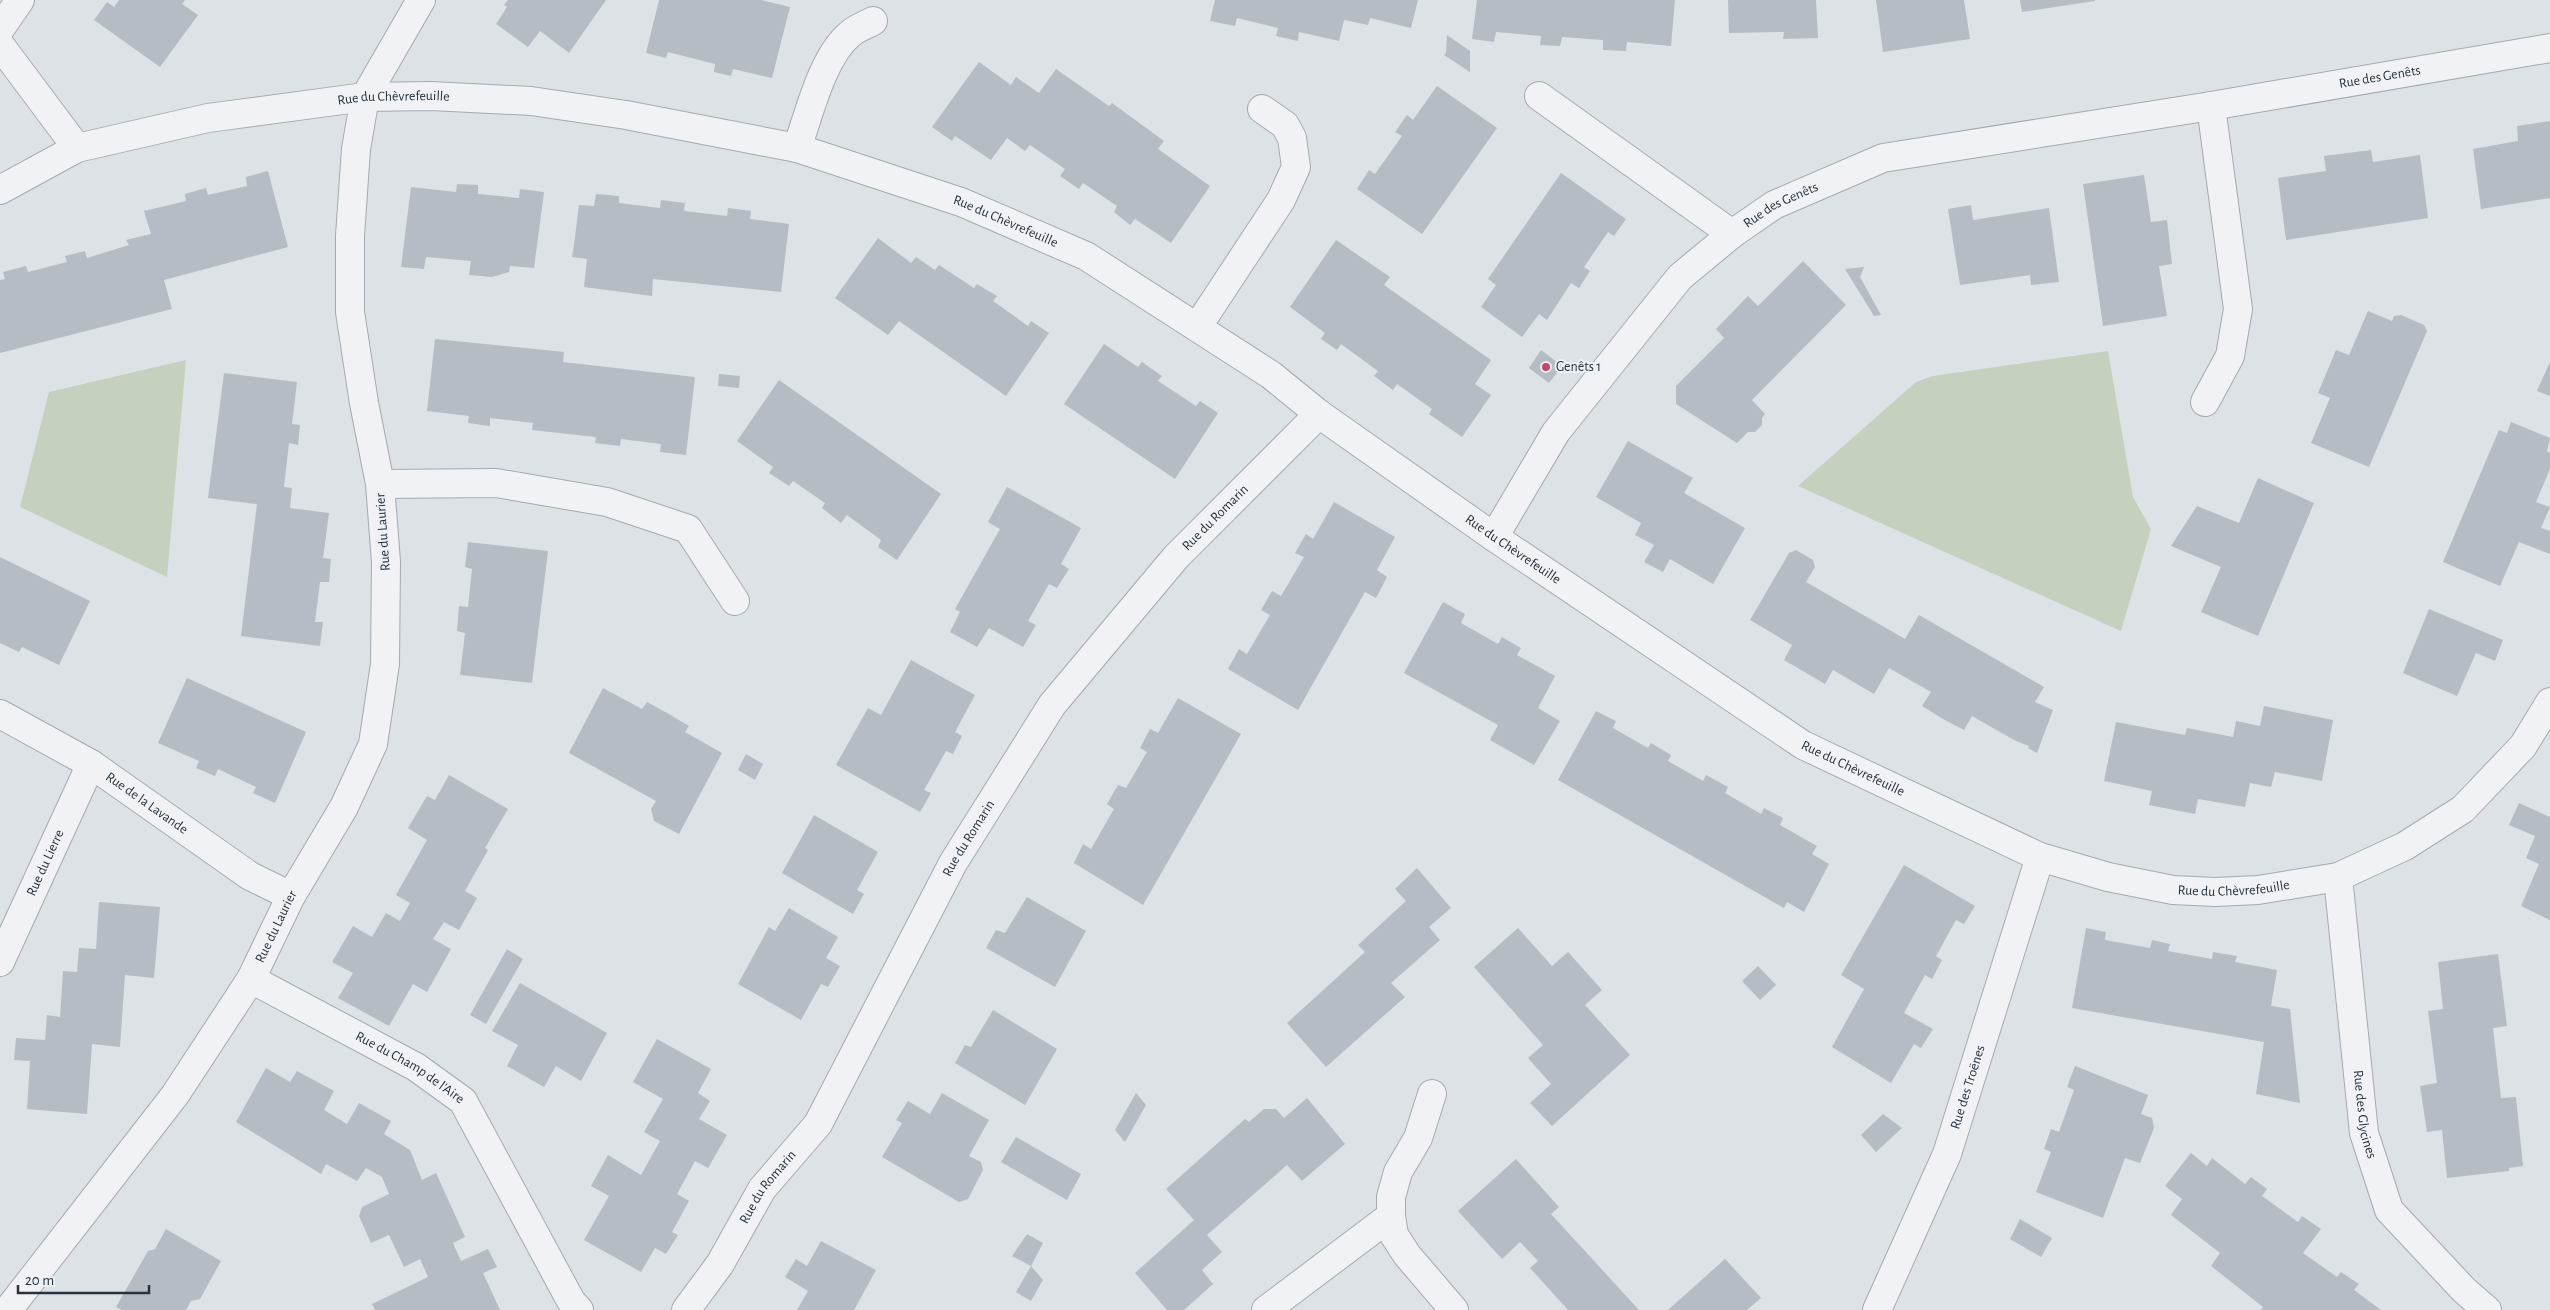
<svg xmlns="http://www.w3.org/2000/svg" width="2550" height="1310" font-family="'Alegreya Sans',sans-serif">
<style>
.green{fill:#c5d0bf}
.building{fill:#b5bcc3}
.lines{fill:none;stroke-linecap:round;stroke-linejoin:round}
.minor-casing{stroke:#a3aab1;stroke-width:30}
.minor{stroke:#f0f2f5;stroke-width:28}
.poi-dot{fill:#c94569;stroke:#edf1f5;stroke-width:2}
.labels{text-anchor:middle;dominant-baseline:central;stroke-width:4;stroke-linejoin:round;paint-order:stroke}
.street-label{font-size:14px;fill:#27323d;stroke:#edf1f5}
.poi-label{font-size:14px;fill:#27323d;stroke:#edf1f5;text-anchor:start}
</style>
<rect width="100%" height="100%" fill="#dde2e7"/>
<g class="green">
<polygon points="2108,351 2133,497 2151,529 2121,631 1798,486 1916,382 1933,376"/>
<polygon points="186,360 167,577 20,507 49,392"/>
</g>
<g class="building">
<polygon points="119,0 185,0 182,4 198,15 160,67 94,20 107,2 114,7"/>
<polygon points="508,0 606,0 569,53 540,31 528,47 496,24 507,7 504,5"/>
<polygon points="659,0 761,0 790,7 772,78 733,69 731,76 714,72 715,64 668,52 666,58 646,53"/>
<polygon points="1215,0 1418,0 1411,28 1370,18 1368,25 1344,20 1339,41 1299,32 1298,41 1276,36 1278,28 1237,18 1235,26 1210,21"/>
<polygon points="1477,0 1675,0 1671,46 1627,42 1626,51 1603,50 1603,40 1562,37 1560,46 1540,45 1541,36 1496,32 1494,42 1472,39"/>
<polygon points="1728,0 1816,0 1818,38 1783,39 1784,32 1729,33"/>
<polygon points="1876,0 1964,0 1970,39 1883,52"/>
<polygon points="2020,0 2095,0 2095,1 2022,12"/>
<polygon points="1447,35 1470,51 1470,72 1444,55 1446,53"/>
<polygon points="979,62 1011,85 1016,77 1039,93 1056,69 1109,106 1112,103 1164,141 1158,149 1210,186 1171,243 1135,219 1130,225 1114,212 1117,206 1083,183 1079,189 1060,176 1065,169 1030,145 1025,151 1007,138 991,160 955,136 952,141 932,127"/>
<polygon points="1437,86 1497,128 1422,234 1357,189 1369,170 1375,174 1402,136 1395,132 1407,115 1413,120"/>
<polygon points="2550,121 2550,198 2481,209 2473,149 2518,141 2517,126"/>
<polygon points="2371,150 2373,162 2420,155 2428,218 2286,240 2278,178 2326,171 2324,156"/>
<polygon points="268,171 288,247 164,280 172,309 0,353 0,280 5,279 3,272 26,266 28,272 67,262 65,256 85,251 87,258 129,245 126,240 151,234 144,211 186,201 185,194 206,188 208,195 247,186 246,177"/>
<polygon points="1561,173 1626,219 1614,236 1608,232 1584,267 1590,271 1579,288 1571,283 1547,320 1539,314 1522,337 1481,307 1496,285 1488,279"/>
<polygon points="2144,175 2151,222 2167,220 2172,264 2159,266 2167,316 2103,326 2083,184"/>
<polygon points="457,184 478,185 478,194 519,198 520,189 544,192 534,268 510,266 509,272 492,277 469,275 471,261 426,257 424,269 401,267 411,187 456,192"/>
<polygon points="596,194 619,196 619,203 660,208 661,200 685,203 684,211 727,216 728,208 751,211 750,219 789,224 781,292 653,279 652,296 584,287 587,259 572,257 574,245 579,205 594,206"/>
<polygon points="1971,205 1973,220 2049,208 2059,282 2031,285 2030,275 1960,285 1948,209"/>
<polygon points="878,238 911,263 916,257 935,270 939,265 974,288 977,284 997,296 993,301 1028,326 1031,321 1049,333 1006,396 899,321 888,335 835,298"/>
<polygon points="1336,240 1390,277 1384,285 1491,360 1475,384 1491,395 1462,437 1429,414 1432,409 1397,384 1393,390 1374,376 1378,371 1341,344 1337,350 1321,339 1325,333 1290,307"/>
<polygon points="1803,261 1846,305 1752,400 1765,414 1762,418 1762,425 1755,432 1748,432 1737,443 1676,404 1676,386 1724,338 1716,329 1748,296 1758,306"/>
<polygon points="1864,267 1860,277 1881,315 1874,316 1845,269"/>
<polygon points="2368,311 2392,321 2394,316 2401,315 2424,325 2427,331 2369,467 2311,443 2330,398 2318,393 2336,350 2349,355"/>
<polygon points="435,339 564,352 563,362 695,377 686,455 660,452 661,444 621,439 620,446 595,443 596,437 532,430 533,423 490,418 490,426 468,423 469,416 427,411"/>
<polygon points="1104,344 1138,367 1142,362 1162,376 1158,381 1196,406 1200,401 1218,413 1175,479 1064,404"/>
<polygon points="1541,350 1562,366 1549,383 1529,368"/>
<polygon points="2550,362 2550,396 2537,391"/>
<polygon points="224,373 297,382 292,424 300,425 298,445 289,443 284,487 292,488 290,508 329,513 323,558 331,559 329,582 320,582 315,622 323,622 320,646 241,636 257,504 208,498"/>
<polygon points="719,374 740,376 739,388 718,386"/>
<polygon points="779,380 941,494 897,560 878,547 881,540 847,515 841,523 822,508 825,503 793,481 789,486 769,473 773,467 737,441"/>
<polygon points="2511,422 2550,438 2547,451 2550,453 2550,469 2536,502 2550,507 2541,528 2550,531 2550,554 2519,542 2500,586 2443,562 2499,430 2507,433"/>
<polygon points="1628,441 1693,478 1684,493 1745,528 1713,584 1670,559 1663,572 1644,562 1654,545 1635,535 1641,523 1596,497"/>
<polygon points="2258,478 2314,503 2258,636 2201,612 2221,567 2171,546 2197,506 2239,523"/>
<polygon points="1007,487 1081,528 1061,564 1069,569 1057,588 1049,584 1028,621 1036,625 1023,647 989,628 977,647 950,632 960,612 955,609 1000,529 988,522"/>
<polygon points="1334,502 1395,537 1377,570 1387,577 1376,598 1365,592 1298,710 1228,669 1239,649 1247,654 1270,615 1261,610 1272,591 1281,596 1304,557 1295,553 1306,534 1313,539"/>
<polygon points="468,542 548,551 532,683 460,675 465,633 457,631 459,606 468,607 472,569 465,567"/>
<polygon points="1796,550 1813,560 1815,567 1806,582 1905,639 1919,615 2044,687 2035,702 2053,710 2037,753 2028,748 2029,746 2014,740 1972,716 1964,730 1943,719 1922,706 1931,692 1889,668 1874,694 1833,670 1825,684 1784,660 1792,645 1750,620 1789,553"/>
<polygon points="0,557 90,601 59,665 22,647 19,652 0,643"/>
<polygon points="1443,602 1465,614 1461,623 1498,644 1502,637 1521,648 1517,655 1555,676 1538,708 1560,721 1534,765 1490,740 1498,725 1404,673"/>
<polygon points="2429,609 2503,640 2495,661 2476,653 2457,696 2403,673"/>
<polygon points="911,660 975,695 955,732 962,736 953,754 946,751 924,790 931,793 920,812 836,765 868,708 881,715"/>
<polygon points="187,678 306,732 275,803 253,793 256,787 218,769 215,776 196,768 199,761 158,743"/>
<polygon points="603,688 642,709 647,702 667,713 689,726 685,732 722,753 679,834 654,821 651,809 656,801 569,753"/>
<polygon points="1178,698 1241,734 1143,905 1074,863 1083,844 1091,849 1114,809 1107,804 1118,785 1126,788 1147,752 1140,748 1150,729 1158,733"/>
<polygon points="2264,706 2333,720 2322,781 2275,772 2271,787 2250,783 2245,807 2198,799 2195,814 2149,805 2152,791 2104,781 2116,722 2185,735 2187,728 2233,737 2236,721 2260,726"/>
<polygon points="1596,711 1616,721 1613,728 1648,748 1651,743 1671,755 1668,761 1703,781 1706,775 1728,787 1725,793 1761,814 1764,808 1783,818 1780,825 1817,846 1812,854 1829,864 1804,912 1787,902 1784,908 1558,780"/>
<polygon points="746,754 763,764 755,780 738,770"/>
<polygon points="449,775 508,809 485,848 488,850 465,891 477,898 459,930 444,922 433,939 451,949 427,992 413,984 389,1026 338,998 353,973 332,962 353,926 372,937 386,913 400,921 410,903 396,895 427,840 408,828 427,796 435,800"/>
<polygon points="2519,803 2550,817 2550,920 2521,906 2539,864 2526,858 2535,836 2509,825"/>
<polygon points="814,815 878,852 857,890 864,894 853,914 782,873"/>
<polygon points="1904,865 1975,906 1964,924 1956,920 1936,956 1942,960 1932,979 1925,975 1904,1013 1933,1029 1921,1048 1914,1044 1891,1083 1832,1047 1864,989 1841,975"/>
<polygon points="1417,868 1451,908 1429,927 1440,940 1391,983 1405,997 1326,1067 1287,1023 1365,952 1358,945 1406,901 1395,889"/>
<polygon points="1027,897 1086,931 1055,987 986,948 996,930 1005,933"/>
<polygon points="99,902 160,907 154,978 125,975 120,1047 92,1044 87,1114 27,1109 30,1061 14,1060 16,1038 45,1040 47,1015 60,1017 63,971 77,972 79,948 96,949"/>
<polygon points="789,908 838,937 826,958 840,966 828,987 821,984 801,1020 738,984 769,927 775,931"/>
<polygon points="1518,928 1552,966 1568,952 1602,990 1585,1005 1630,1055 1552,1126 1530,1103 1551,1084 1528,1058 1543,1045 1474,967"/>
<polygon points="2086,928 2106,932 2105,940 2150,948 2152,940 2170,944 2168,951 2212,959 2213,952 2237,956 2235,962 2277,970 2271,1006 2290,1009 2300,1103 2256,1094 2264,1042 2072,1008"/>
<polygon points="507,949 523,959 486,1024 470,1015"/>
<polygon points="2498,954 2507,1026 2493,1028 2501,1098 2516,1097 2523,1166 2509,1168 2509,1171 2447,1178 2442,1130 2427,1132 2420,1086 2437,1083 2428,1011 2443,1009 2438,962"/>
<polygon points="1758,966 1776,985 1760,1000 1742,981"/>
<polygon points="520,983 607,1033 581,1081 556,1066 544,1087 507,1066 518,1045 492,1031"/>
<polygon points="993,1010 1057,1049 1025,1105 955,1063 965,1045 971,1047"/>
<polygon points="657,1039 711,1069 698,1093 710,1101 699,1119 727,1135 708,1168 695,1161 677,1194 689,1201 672,1232 678,1235 666,1254 655,1248 641,1272 584,1240 609,1196 591,1186 608,1155 641,1175 660,1141 644,1132 663,1099 633,1082"/>
<polygon points="2075,1066 2148,1095 2141,1114 2152,1118 2154,1128 2140,1163 2125,1158 2103,1218 2036,1192 2051,1152 2044,1149 2051,1129 2059,1132 2074,1090 2067,1087"/>
<polygon points="266,1068 290,1082 297,1071 334,1091 324,1110 347,1124 359,1103 391,1121 384,1134 410,1150 422,1180 436,1173 465,1237 453,1243 461,1261 488,1249 497,1267 483,1273 500,1310 375,1310 372,1304 428,1277 420,1259 404,1267 389,1235 371,1243 359,1216 362,1207 389,1194 382,1177 366,1168 357,1181 326,1164 321,1174 236,1122"/>
<polygon points="942,1093 989,1120 969,1156 981,1162 983,1170 968,1199 959,1202 882,1157 902,1123 896,1120 908,1101 930,1114"/>
<polygon points="1136,1093 1146,1105 1125,1142 1115,1130"/>
<polygon points="1307,1098 1345,1144 1302,1181 1287,1165 1207,1235 1222,1252 1202,1270 1213,1284 1184,1310 1167,1310 1135,1273 1194,1220 1166,1189 1245,1119 1249,1122 1264,1109 1276,1109 1284,1118"/>
<polygon points="1883,1114 1902,1128 1876,1152 1861,1135"/>
<polygon points="1016,1137 1081,1174 1067,1200 1001,1162"/>
<polygon points="2191,1153 2207,1166 2212,1158 2245,1184 2251,1177 2267,1189 2262,1196 2298,1222 2302,1216 2321,1229 2303,1253 2337,1277 2341,1272 2359,1284 2354,1290 2381,1310 2261,1310 2263,1307 2211,1266 2220,1253 2171,1215 2182,1199 2165,1186"/>
<polygon points="1516,1159 1559,1207 1551,1214 1639,1310 1568,1310 1530,1268 1538,1261 1520,1242 1502,1259 1458,1211"/>
<polygon points="2020,1219 2052,1238 2041,1257 2010,1239"/>
<polygon points="166,1229 221,1261 200,1299 191,1301 186,1310 122,1310 116,1307 148,1251 155,1249"/>
<polygon points="1027,1234 1043,1243 1031,1266 1012,1256"/>
<polygon points="821,1241 876,1270 854,1310 797,1310 808,1291 785,1277 796,1259 807,1266"/>
<polygon points="1725,1259 1761,1298 1747,1310 1668,1310"/>
<polygon points="1031,1266 1043,1280 1031,1301 1016,1292"/>
</g>
<g class="lines">
<g class="minor-casing">
<g id="minor">
<polyline points="0,29 20,0"/>
<polyline points="0,45 77,148"/>
<polyline points="1539,96 1732,234"/>
<path d="M797 148C809 115 822 57 850 34 856 28 866 25 873 21"/>
<path id="s1" d="M0 190 77 148 208 118 365 97 431 96 531 101 626 115 797 148 961 202 1086 256 1271 375 1319 414 1494 537 1803 745 2040 857 2108 877 2173 890 2215 892 2258 890 2338 877 2405 846 2463 809 2523 746 2550 702"/>
<polyline points="1198,326 1281,200 1296,167 1292,138 1285,125 1262,109"/>
<polyline points="2205,402 2230,356 2238,309 2211,106"/>
<polyline points="380,484 496,483 607,502 688,529 735,601"/>
<path id="s2" d="M1494 537 1556 432 1680 277 1732 234 1774 205 1883 158 2211 106 2550 48"/>
<path id="s3" d="M0 714 91 764 250 876 291 896"/>
<path id="s4" d="M2338 877 2364 1133 2389 1210 2464 1290 2487 1310"/>
<path id="s5" d="M0 962 91 764"/>
<path id="s6" d="M251 979 416 1067 463 1101 571 1301 579 1310"/>
<polyline points="1432,1094 1418,1138 1398,1172 1391,1197 1391,1216 1394,1235 1407,1255 1454,1310"/>
<path id="s7" d="M8 1310 175 1095 251 979 291 896 344 807 373 744 385 664 386 562 380 484 364 403 350 312V236L356 149 365 97 421 0"/>
<path id="s8" d="M686 1310 720 1264 762 1189 818 1124 953 863 1052 705 1176 557 1319 414"/>
<polyline points="1266,1310 1391,1216"/>
<path id="s9" d="M1877 1310 1947 1154 2040 857"/>
</g>
</g>
<use href="#minor" class="minor"/>
</g>
<circle class="poi-dot" cx="1546" cy="367" r="5"/>
<g class="labels">
<g class="street-label">
<text stroke="none"><textPath href="#s2" startOffset="1061">Rue des Genêts</textPath></text>
<text stroke="none"><textPath href="#s1" startOffset="409">Rue du Chèvrefeuille</textPath></text>
<text stroke="none"><textPath href="#s2" startOffset="445">Rue des Genêts</textPath></text>
<text stroke="none"><textPath href="#s1" startOffset="1038">Rue du Chèvrefeuille</textPath></text>
<text stroke="none"><textPath href="#s8" startOffset="958">Rue du Romarin</textPath></text>
<text transform="translate(383 532) rotate(-94)">Rue du Laurier</text>
<text stroke="none"><textPath href="#s1" startOffset="1644">Rue du Chèvrefeuille</textPath></text>
<text stroke="none"><textPath href="#s1" startOffset="2049">Rue du Chèvrefeuille</textPath></text>
<text stroke="none"><textPath href="#s3" startOffset="172">Rue de la Lavande</textPath></text>
<text stroke="none"><textPath href="#s8" startOffset="552">Rue du Romarin</textPath></text>
<text stroke="none"><textPath href="#s5" startOffset="109">Rue du Lierre</textPath></text>
<text stroke="none"><textPath href="#s1" startOffset="2454">Rue du Chèvrefeuille</textPath></text>
<text stroke="none"><textPath href="#s7" startOffset="469">Rue du Laurier</textPath></text>
<text stroke="none"><textPath href="#s6" startOffset="182">Rue du Champ de l'Aire</textPath></text>
<text stroke="none"><textPath href="#s9" startOffset="241">Rue des Troënes</textPath></text>
<text stroke="none"><textPath href="#s4" startOffset="239">Rue des Glycines</textPath></text>
<text stroke="none"><textPath href="#s8" startOffset="148">Rue du Romarin</textPath></text>
</g>
<g class="poi-label">
<text x="1556" y="367">Genêts 1</text>
</g>
</g>
<path d="M18 1285v8h131v-8" fill="none" stroke="#27323d" stroke-width="2.5"/>
<text x="25" y="1285" font-size="15" fill="#27323d" stroke="#edf1f5" stroke-width="4" paint-order="stroke">20 m</text>
</svg>
